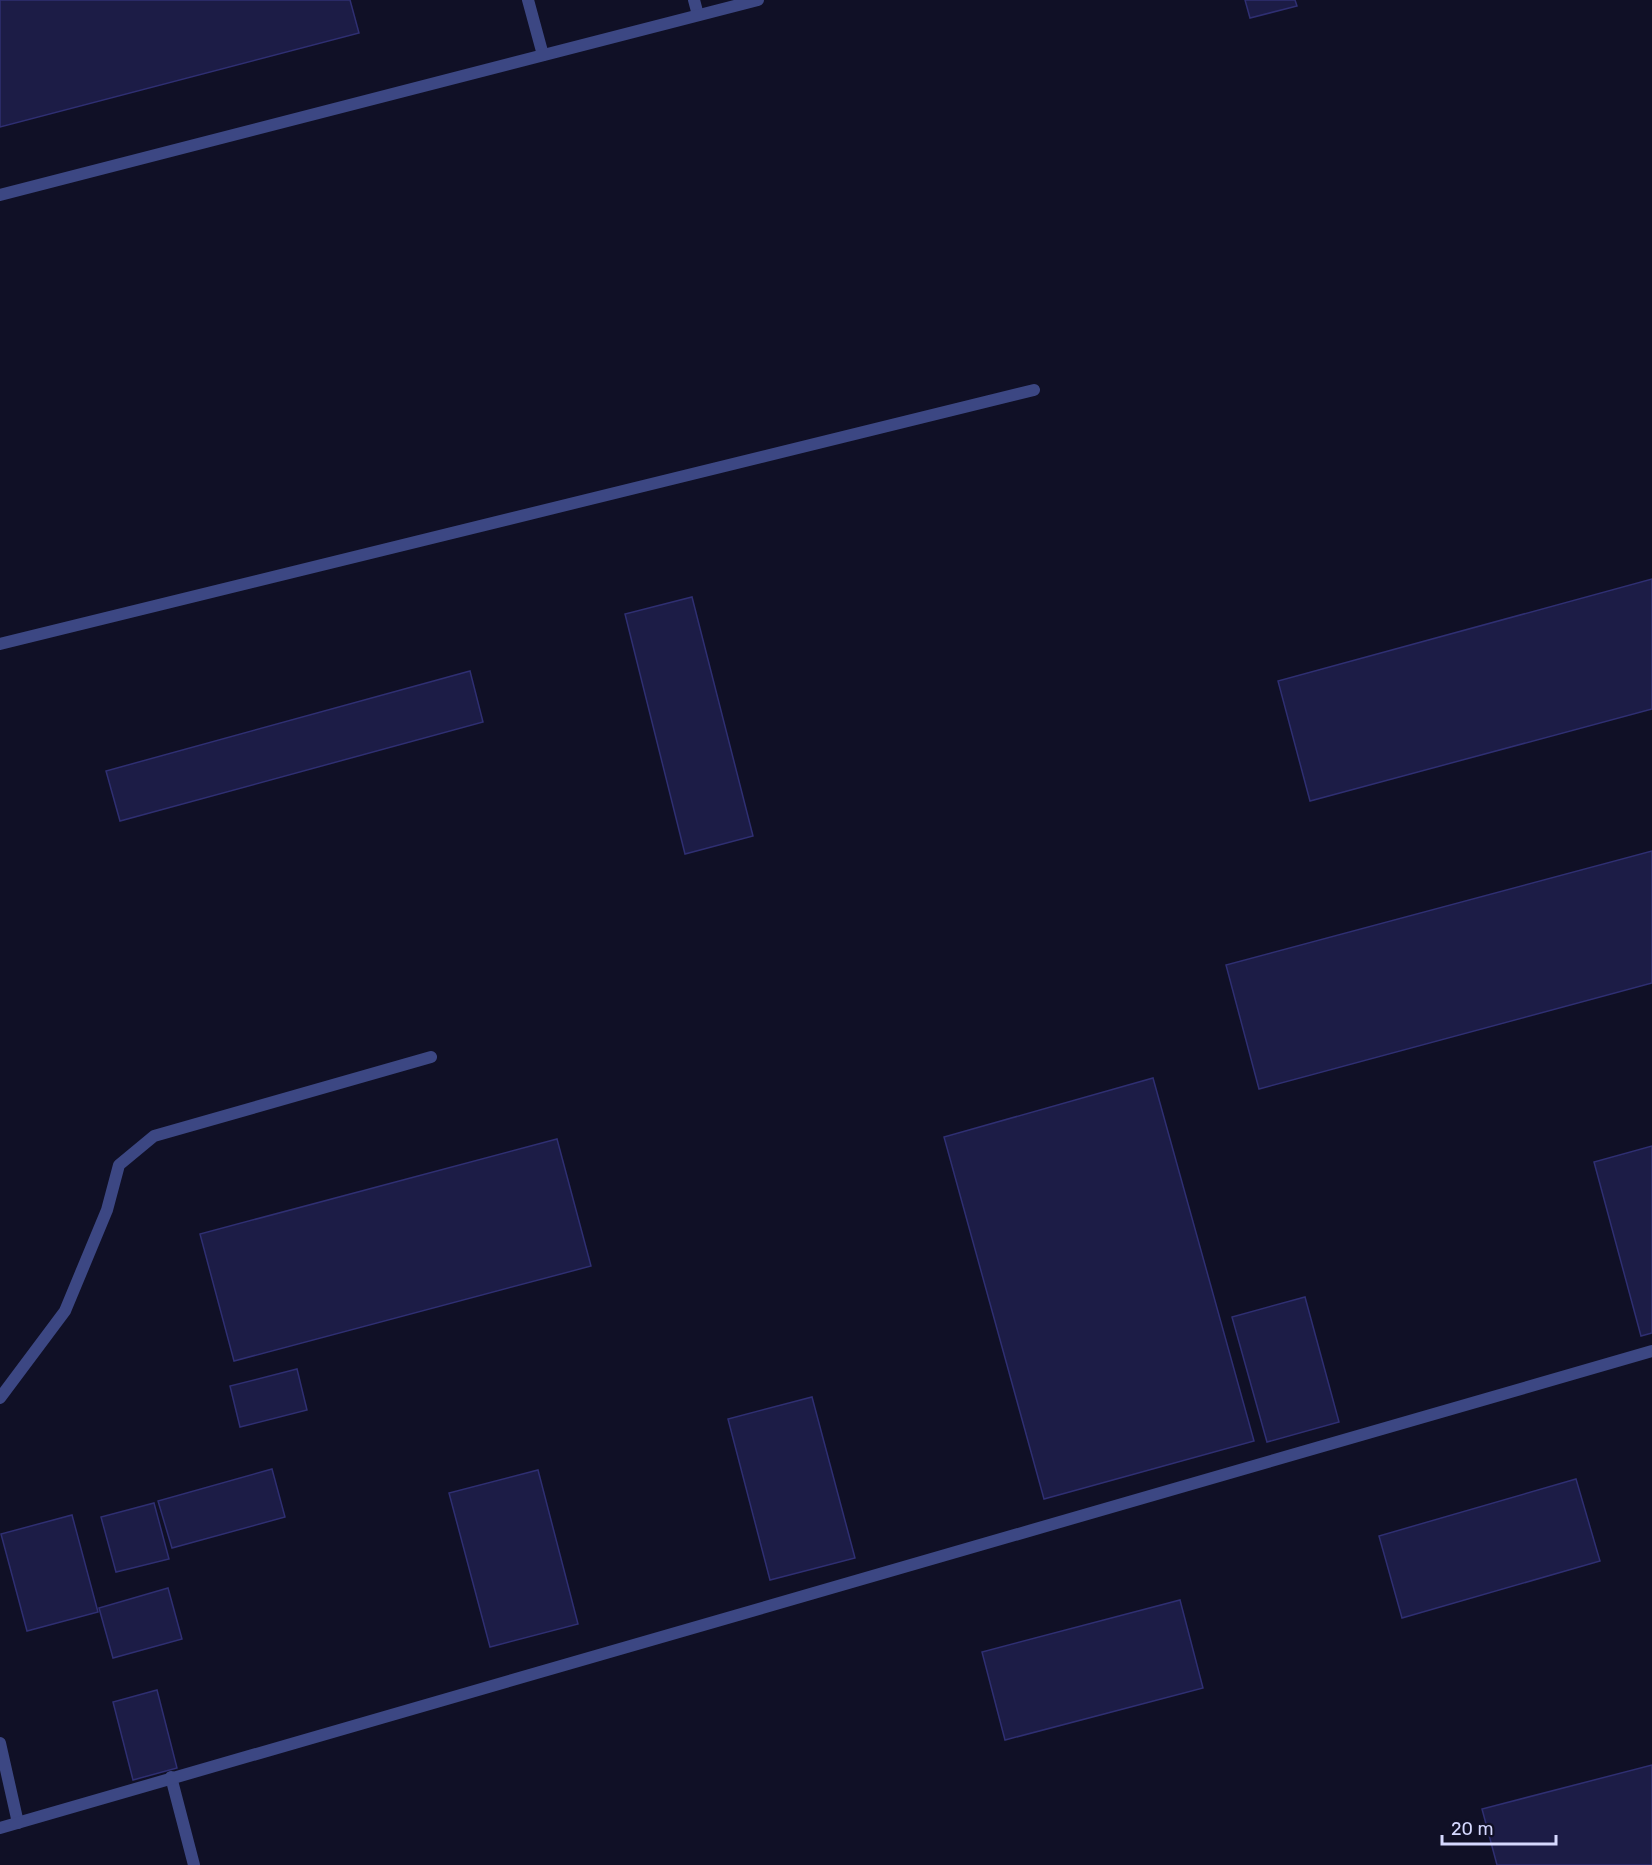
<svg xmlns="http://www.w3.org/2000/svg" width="1652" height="1865" font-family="Rubik,sans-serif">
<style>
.building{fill:#1c1c46;stroke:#2f2f72;stroke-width:1.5}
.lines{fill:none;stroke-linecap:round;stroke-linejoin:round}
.service{stroke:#3c4783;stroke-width:12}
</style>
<rect width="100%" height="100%" fill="#101026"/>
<g class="building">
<polygon points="0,0 350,0 359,33 0,127"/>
<polygon points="1245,0 1295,0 1297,6 1250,18"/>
<polygon points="1652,579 1652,709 1310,801 1278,681"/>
<polygon points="692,597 753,836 685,854 625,614"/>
<polygon points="470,671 483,722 120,821 106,771"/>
<polygon points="1652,851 1652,983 1259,1089 1226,965"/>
<polygon points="1153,1078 1254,1441 1044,1499 944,1137"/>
<polygon points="557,1139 591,1266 234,1361 200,1234"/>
<polygon points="1652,1146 1652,1333 1641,1336 1594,1162"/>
<polygon points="1305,1297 1339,1422 1267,1442 1232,1317"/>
<polygon points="297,1369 307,1410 240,1427 230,1386"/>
<polygon points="812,1397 855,1558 770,1580 728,1419"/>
<polygon points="272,1469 285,1517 172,1548 158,1501"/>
<polygon points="538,1470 578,1624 490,1647 449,1493"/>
<polygon points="1576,1479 1600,1561 1402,1618 1379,1536"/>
<polygon points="154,1503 169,1559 116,1572 101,1517"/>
<polygon points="72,1515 98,1612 27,1631 1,1534"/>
<polygon points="168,1588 182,1639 113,1658 99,1608"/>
<polygon points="1180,1600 1203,1688 1005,1740 982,1652"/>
<polygon points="157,1690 177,1768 133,1780 113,1702"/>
<polygon points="1652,1765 1652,1865 1497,1865 1482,1809"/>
</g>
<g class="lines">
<g class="service">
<polyline points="528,0 543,55"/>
<polyline points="694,0 698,15"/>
<polyline points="0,195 758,0"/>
<polyline points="0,644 1034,390"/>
<polyline points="0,1398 65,1311 107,1210 119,1165 154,1136 431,1057"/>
<polyline points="0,1743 18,1823"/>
<polyline points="171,1777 194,1865"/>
<polyline points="0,1828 1652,1351"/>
</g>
</g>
<path d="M1442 1835v9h114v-9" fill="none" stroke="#d5d8fe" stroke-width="3"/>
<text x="1451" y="1835" font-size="18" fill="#d5d8fe" stroke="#101026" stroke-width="4.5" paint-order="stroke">20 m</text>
</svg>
